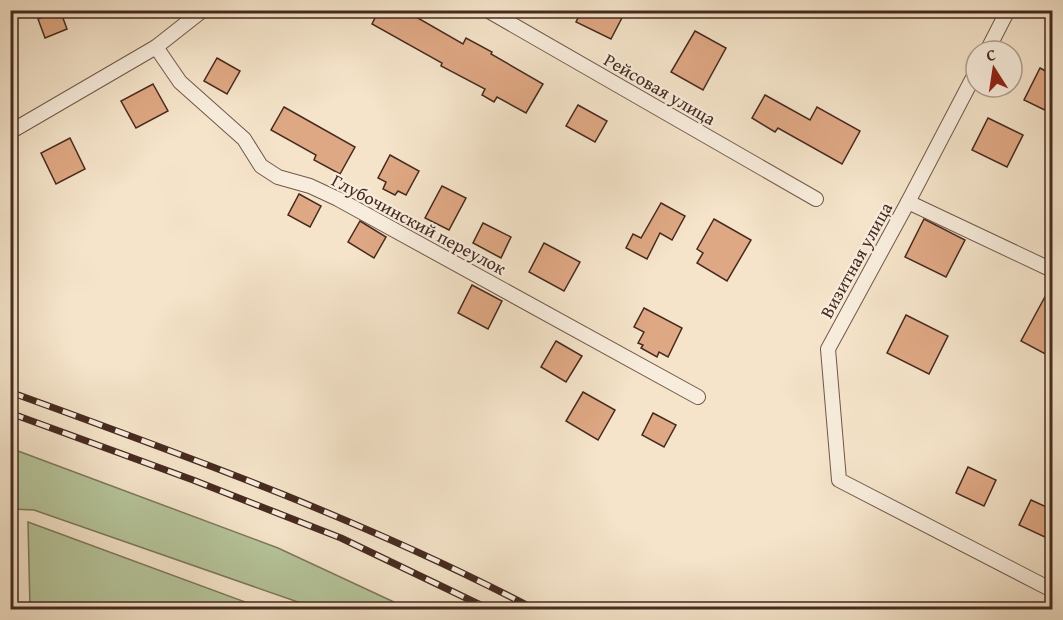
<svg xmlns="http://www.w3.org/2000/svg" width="1063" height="620" font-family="'Gentium Book Plus',serif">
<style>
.green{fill:#b6c59b;stroke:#7e785d;stroke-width:1.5}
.building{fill:#dfa884;stroke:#462a1f;stroke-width:1.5}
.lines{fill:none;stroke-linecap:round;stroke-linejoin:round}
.minor-casing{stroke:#72584a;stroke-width:16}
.minor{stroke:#f8eddd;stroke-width:14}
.rail-casing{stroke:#462a1f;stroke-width:7}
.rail{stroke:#f8eddd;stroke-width:4.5;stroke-dasharray:14;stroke-linecap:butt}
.labels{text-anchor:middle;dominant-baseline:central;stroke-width:4.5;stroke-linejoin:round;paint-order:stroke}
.street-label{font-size:18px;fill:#462a1f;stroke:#f8eddd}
</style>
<rect width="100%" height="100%" fill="#f5e4ca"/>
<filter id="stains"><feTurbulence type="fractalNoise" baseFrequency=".00333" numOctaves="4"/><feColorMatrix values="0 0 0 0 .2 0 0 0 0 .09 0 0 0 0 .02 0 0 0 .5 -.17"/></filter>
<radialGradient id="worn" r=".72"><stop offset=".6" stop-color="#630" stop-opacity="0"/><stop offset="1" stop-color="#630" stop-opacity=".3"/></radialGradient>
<g class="green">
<polygon points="10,448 278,548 409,609 318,609 34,510 11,509"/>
<polygon points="28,522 264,609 30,609"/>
</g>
<g class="building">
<polygon points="60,10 67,29 45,38 38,19"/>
<polygon points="379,10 404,10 463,44 466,38 492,52 491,54 543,84 526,113 497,97 494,102 482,95 485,89 441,66 442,63 372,24"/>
<polygon points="582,10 626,10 611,39 576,22"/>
<polygon points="695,31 726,48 703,90 671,72"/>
<polygon points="217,58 240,71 227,94 204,81"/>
<polygon points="1040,68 1053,75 1053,114 1024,100"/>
<polygon points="153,84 168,111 136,128 121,101"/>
<polygon points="765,95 810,120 817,107 860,131 842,164 778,128 775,132 752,118"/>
<polygon points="578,105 607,121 595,142 566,126"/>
<polygon points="284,107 355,147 340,174 314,160 316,155 271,130"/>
<polygon points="988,118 1023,135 1007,167 972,150"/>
<polygon points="70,138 85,169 56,184 41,153"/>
<polygon points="390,155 419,171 406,195 398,191 395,195 383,189 386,182 378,178"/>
<polygon points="442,186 466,198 449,230 425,218"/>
<polygon points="299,194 321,206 310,227 288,215"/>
<polygon points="661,203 685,216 672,240 660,233 647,259 626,248 633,234 641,238"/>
<polygon points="714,219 751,240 727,281 697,263 703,253 697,249"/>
<polygon points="924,219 965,240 946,277 905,257"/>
<polygon points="360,221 386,237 374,258 348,242"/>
<polygon points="483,223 511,237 501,258 473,243"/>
<polygon points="544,243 580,262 564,291 529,272"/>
<polygon points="1053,282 1053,358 1021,341"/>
<polygon points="472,285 502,301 488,329 458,313"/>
<polygon points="644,308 682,328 668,357 659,352 657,357 641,348 643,345 638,343 644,332 634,327"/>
<polygon points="906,315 948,336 929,374 887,353"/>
<polygon points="556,341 582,356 566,382 541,367"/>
<polygon points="583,392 615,410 598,440 566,421"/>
<polygon points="653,413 676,425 664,447 642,435"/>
<polygon points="968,467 996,480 984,506 956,493"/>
<polygon points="1031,500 1053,510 1053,526 1047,538 1019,525"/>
</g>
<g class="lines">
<g class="minor-casing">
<g id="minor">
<polyline points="487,10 816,199"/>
<polyline points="156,47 180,82 244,139 261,166 278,177 310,186 338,199 698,397"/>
<polyline points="987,51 1008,10"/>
<polyline points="976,72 908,202 828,349 839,480 1052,590"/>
<polyline points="10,132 156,47 203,10"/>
<polyline points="908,202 1052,270"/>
</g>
</g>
<use href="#minor" class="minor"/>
<g class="rail-casing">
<g id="rail">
<path d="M10,392C189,457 367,521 536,610"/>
<polyline points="10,413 193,480 341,538 491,610"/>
</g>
</g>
<use href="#rail" class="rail"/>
</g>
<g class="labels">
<g class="street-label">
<text transform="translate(660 89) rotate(30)">Рейсовая улица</text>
<text transform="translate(419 224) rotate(28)">Глубочинский переулок</text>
<text transform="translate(856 260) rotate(-61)">Визитная улица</text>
</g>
</g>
<rect width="1063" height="620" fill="none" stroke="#f5e4ca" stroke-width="36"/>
<rect x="12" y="12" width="1039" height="596" fill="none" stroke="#462a1f" stroke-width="3"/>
<rect x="18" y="18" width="1027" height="584" fill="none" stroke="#462a1f" stroke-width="1.5"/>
<g transform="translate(994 69) rotate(348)"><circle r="28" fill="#f8eddd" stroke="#b19f91" stroke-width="1.5"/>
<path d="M0-4.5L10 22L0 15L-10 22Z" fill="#8f2418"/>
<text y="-9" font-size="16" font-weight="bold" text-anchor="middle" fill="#462a1f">С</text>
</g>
<rect width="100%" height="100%" filter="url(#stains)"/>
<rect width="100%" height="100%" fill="url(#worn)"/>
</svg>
